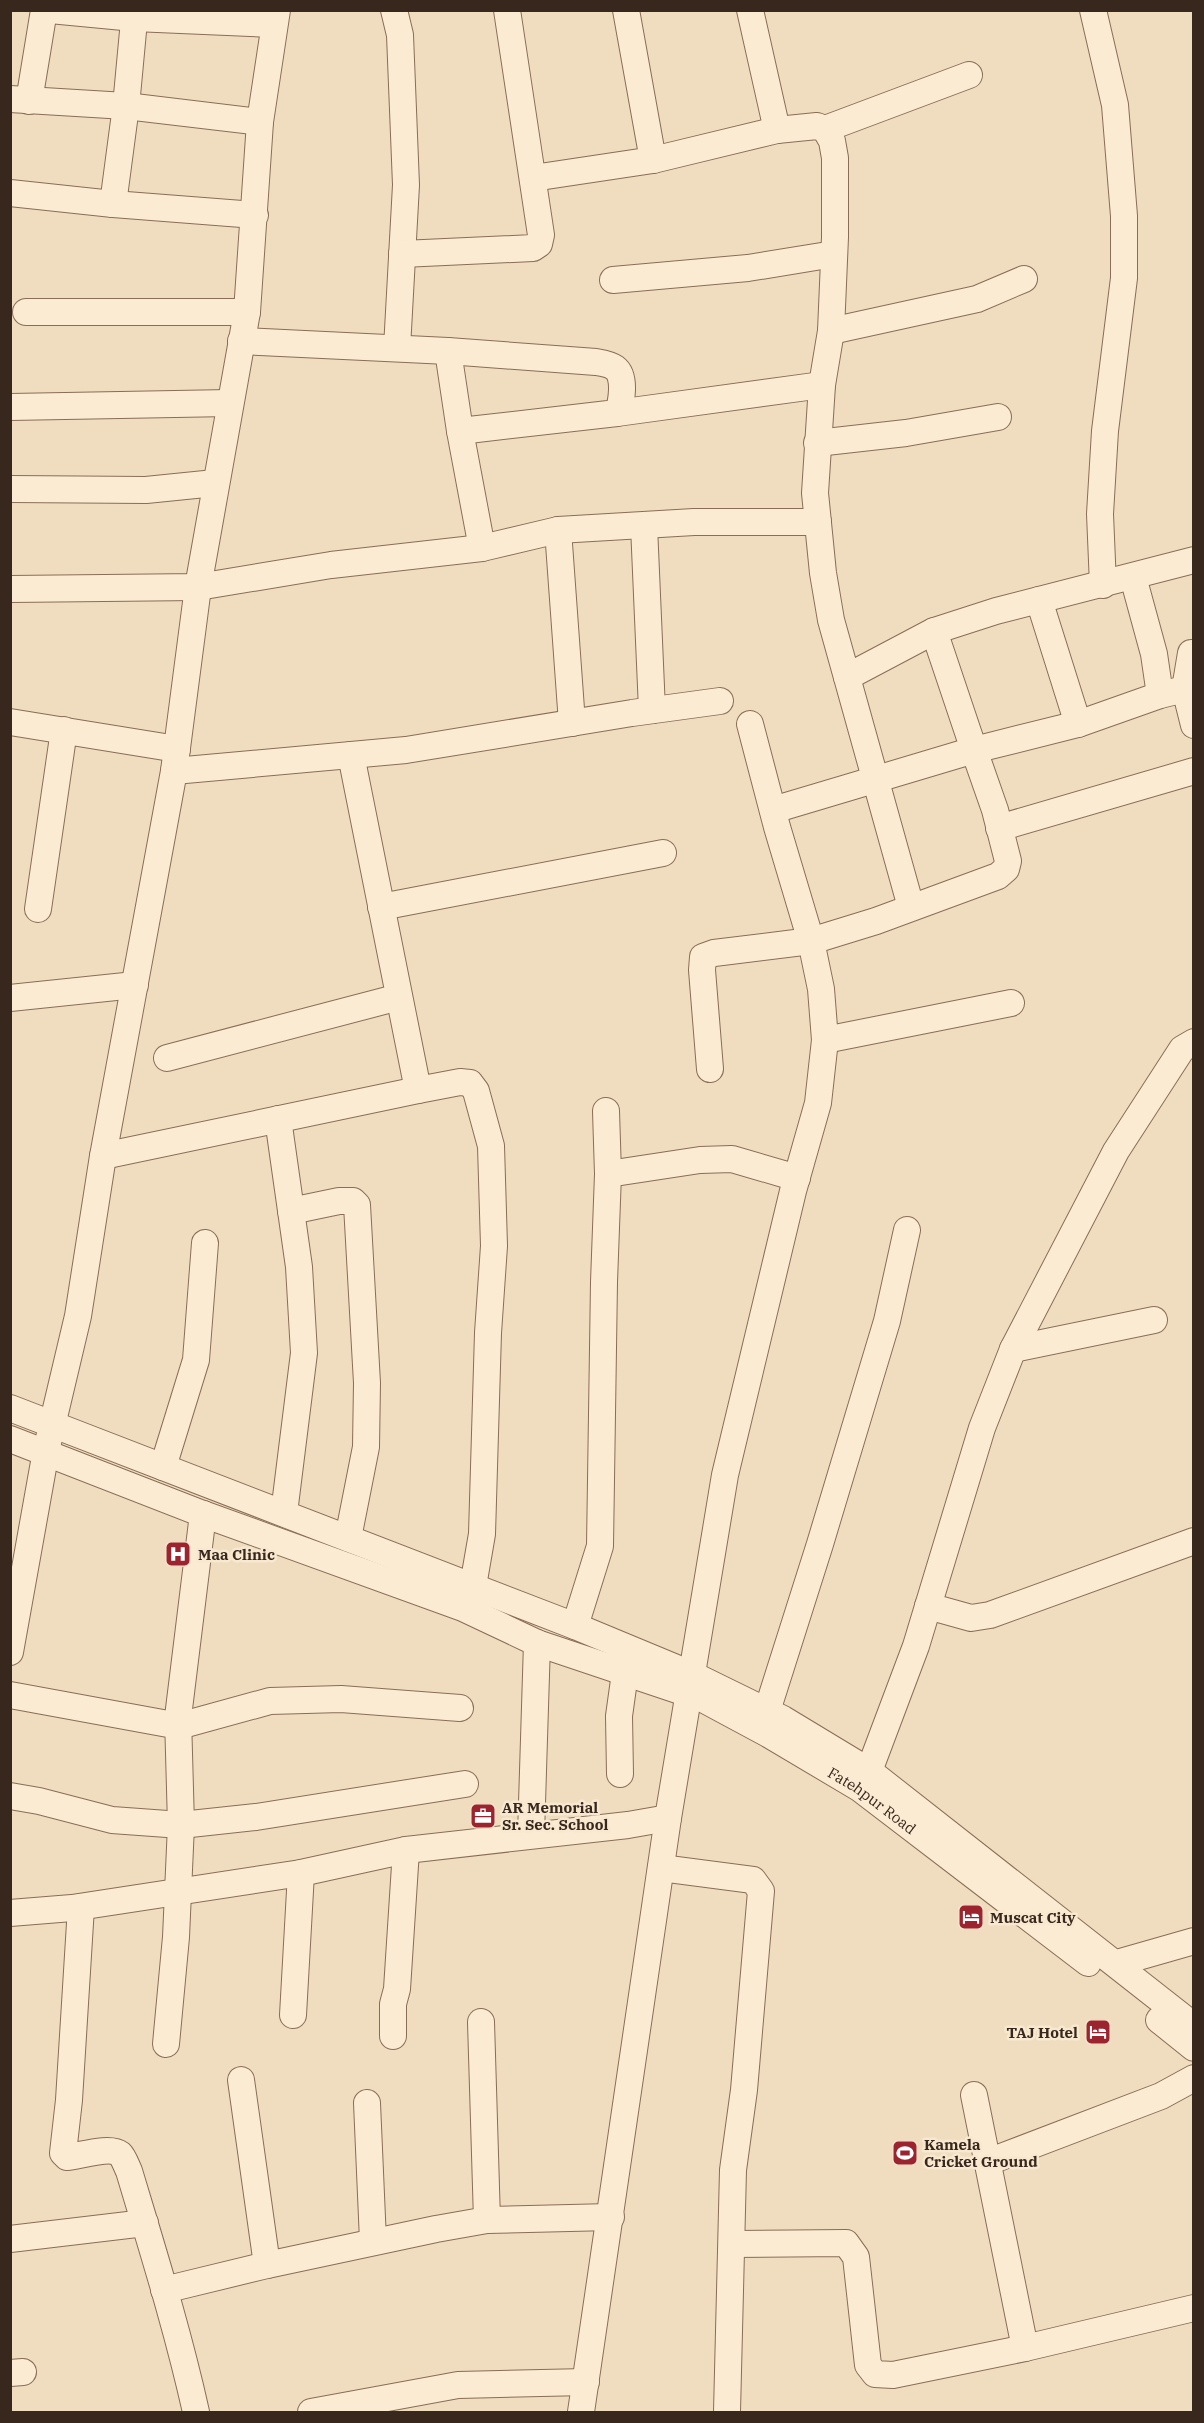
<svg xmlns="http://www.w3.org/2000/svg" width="1204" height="2423" font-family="'IBM Plex Serif',serif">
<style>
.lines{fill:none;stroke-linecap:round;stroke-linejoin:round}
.minor-casing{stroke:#896d56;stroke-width:28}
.minor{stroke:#faebd2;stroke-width:26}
.labels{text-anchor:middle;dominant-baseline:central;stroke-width:5;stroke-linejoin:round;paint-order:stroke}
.poi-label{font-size:15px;font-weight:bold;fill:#38271c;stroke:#f7e8cf;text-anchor:start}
.street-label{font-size:15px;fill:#38271c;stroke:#f7e8cf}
</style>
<rect width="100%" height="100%" fill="#f0ddbf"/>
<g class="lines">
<g class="minor-casing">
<g id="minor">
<polyline points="50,10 134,18 274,24"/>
<polyline points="394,10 400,35 406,185 397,348"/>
<polyline points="626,10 653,160"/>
<polyline points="750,10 777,130"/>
<polyline points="1093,10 1115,105 1124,216 1124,278 1105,431 1100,514 1103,585"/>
<polyline points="10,99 126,106 260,122"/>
<polyline points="29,101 44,10"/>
<polyline points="825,129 969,75"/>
<polyline points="533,178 653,160 777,130 817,126 825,129 832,141 835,158 835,237 831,331 822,385 815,493 823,573 831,620 911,907"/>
<polyline points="10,193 113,204 255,215"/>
<polyline points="113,204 126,106 135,10"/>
<polyline points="402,254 533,248 539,244 541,235 507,10"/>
<polyline points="613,280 748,268 834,254"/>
<polyline points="26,312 247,312"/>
<polyline points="831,331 977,299 1024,279"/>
<path d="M241,341L448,351L596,362C602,363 610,364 615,368C626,376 622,403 617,413L460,431"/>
<polyline points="448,351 460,431 482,548"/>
<polyline points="10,407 230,403"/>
<polyline points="617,413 822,385"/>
<polyline points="817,443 906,433 998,417"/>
<polyline points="10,489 146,490 215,483"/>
<polyline points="644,526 652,710"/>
<polyline points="558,530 572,723"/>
<polyline points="1133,577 1154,654 1160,695"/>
<polyline points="10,589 198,587 331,565 482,548 558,530 694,522 818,522"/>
<polyline points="1039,600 1078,724"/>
<polyline points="1194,653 1191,653 1185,689 1194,725"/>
<polyline points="847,677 934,631"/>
<polyline points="10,722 177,749"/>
<polyline points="351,755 418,1090"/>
<polyline points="174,771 406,750 632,713 720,701"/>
<polyline points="773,810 974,750 934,631 996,611 1194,560"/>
<polyline points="999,828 1194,771"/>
<polyline points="381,907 663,853"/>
<polyline points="38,909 64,730"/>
<polyline points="10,998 135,985"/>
<polyline points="825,1040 1011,1003"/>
<polyline points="167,1058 399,997"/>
<polyline points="710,1069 702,970 703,957 714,953 811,941 876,921 998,876 1006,869 1008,861 995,810 974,750 1078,724 1160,695 1185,689"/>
<polyline points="278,1119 299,1267 304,1353 284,1513"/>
<polyline points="103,1156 418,1090 460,1082 470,1083 476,1091 491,1146 494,1246 488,1333 482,1534 473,1586"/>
<polyline points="608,1174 700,1160 732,1159 797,1178"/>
<polyline points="291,1211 339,1201 353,1201 357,1205 367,1383 366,1447 348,1538"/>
<polyline points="1013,1349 1154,1320"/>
<polyline points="10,1408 575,1626 693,1675 783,1719 869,1771 1194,2026"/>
<path id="s1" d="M10,1439L203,1514L463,1608L537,1643L701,1698L768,1734L859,1788L1088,1963"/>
<polyline points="163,1467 196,1360 205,1243"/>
<polyline points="928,1606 971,1618 990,1615 1194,1541"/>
<polyline points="575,1626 600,1546 604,1282 608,1174 606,1111"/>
<polyline points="10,1652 46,1451 78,1316 103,1156 174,771 198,587 247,312 260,122 277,10"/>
<polyline points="10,1695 179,1726 270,1701 341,1699 460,1708"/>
<polyline points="767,1711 820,1544 887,1321 907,1230"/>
<polyline points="869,1771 916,1646 982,1428 1013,1349 1116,1151 1182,1049 1194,1042"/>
<polyline points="620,1774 619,1716 625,1673"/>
<polyline points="10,1796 39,1801 112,1820 181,1825 256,1817 465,1784"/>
<polyline points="531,1835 537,1643"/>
<polyline points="661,1868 753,1880 761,1891 744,2090 733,2170 727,2412"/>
<path d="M81,1907L69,2100L63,2153L67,2157C79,2156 110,2146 120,2154C124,2158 126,2165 129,2171C153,2251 178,2331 196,2412"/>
<polyline points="10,1913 72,1908 301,1873 406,1850 628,1825 668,1818"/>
<polyline points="1117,1963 1194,1941"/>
<polyline points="293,2015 301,1873"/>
<polyline points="1159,2020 1194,2048"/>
<polyline points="481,2022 487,2220"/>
<polyline points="393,2036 393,2004 397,1989 406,1850"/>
<polyline points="166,2044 176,1937 181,1825 178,1717 203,1514"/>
<polyline points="241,2080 267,2265"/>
<polyline points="974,2095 1025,2348"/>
<polyline points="367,2103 373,2241"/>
<polyline points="988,2162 1161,2096 1194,2078"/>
<polyline points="10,2239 145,2223"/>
<polyline points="732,2244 846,2243 856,2257 868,2365 875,2374 893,2375 1025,2348 1194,2308"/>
<polyline points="164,2290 267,2265 436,2229 487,2220 611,2217"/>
<polyline points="10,2373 23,2372"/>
<polyline points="311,2412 458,2385 586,2382"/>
<polyline points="581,2412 668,1818 725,1475 793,1191 818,1103 825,1040 821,989 811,941 777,827 750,724"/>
</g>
</g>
<use href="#minor" class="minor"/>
</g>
<defs>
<g id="hospital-square" transform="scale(1.35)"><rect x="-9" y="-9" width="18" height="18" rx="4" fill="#9b242f" stroke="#f7e8cf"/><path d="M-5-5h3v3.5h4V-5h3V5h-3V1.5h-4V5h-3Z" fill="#fff"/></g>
<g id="office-square" transform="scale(1.35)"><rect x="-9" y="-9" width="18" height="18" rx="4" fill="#9b242f" stroke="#f7e8cf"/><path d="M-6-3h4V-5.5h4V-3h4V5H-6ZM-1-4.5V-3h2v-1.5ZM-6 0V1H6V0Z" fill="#fff"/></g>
<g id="hotel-square" transform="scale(1.35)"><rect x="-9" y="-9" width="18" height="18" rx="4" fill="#9b242f" stroke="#f7e8cf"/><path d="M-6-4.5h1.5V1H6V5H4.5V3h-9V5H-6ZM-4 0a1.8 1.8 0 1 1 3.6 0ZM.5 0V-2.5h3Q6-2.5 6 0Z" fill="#fff"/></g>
<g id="stadium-square" transform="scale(1.35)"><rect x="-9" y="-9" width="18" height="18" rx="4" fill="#9b242f" stroke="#f7e8cf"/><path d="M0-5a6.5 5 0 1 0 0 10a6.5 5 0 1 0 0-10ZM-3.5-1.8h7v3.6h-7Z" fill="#fff"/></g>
</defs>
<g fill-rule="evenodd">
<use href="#hospital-square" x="178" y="1554"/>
<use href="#office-square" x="483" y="1816"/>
<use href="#hotel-square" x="971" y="1917"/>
<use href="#hotel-square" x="1098" y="2032"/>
<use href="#stadium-square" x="905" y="2153"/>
</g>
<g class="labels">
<g class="poi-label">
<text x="198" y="1554">Maa Clinic</text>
<text x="502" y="1807">AR Memorial<tspan x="502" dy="17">Sr. Sec. School</tspan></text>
<text x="990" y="1917">Muscat City</text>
<text x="1078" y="2032" text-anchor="end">TAJ Hotel</text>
<text x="924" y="2144">Kamela<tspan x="924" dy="17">Cricket Ground</tspan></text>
</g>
<g class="street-label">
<text stroke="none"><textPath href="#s1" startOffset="938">Fatehpur Road</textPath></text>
</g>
</g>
<rect width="1204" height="2423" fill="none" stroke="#38271c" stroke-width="24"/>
</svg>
